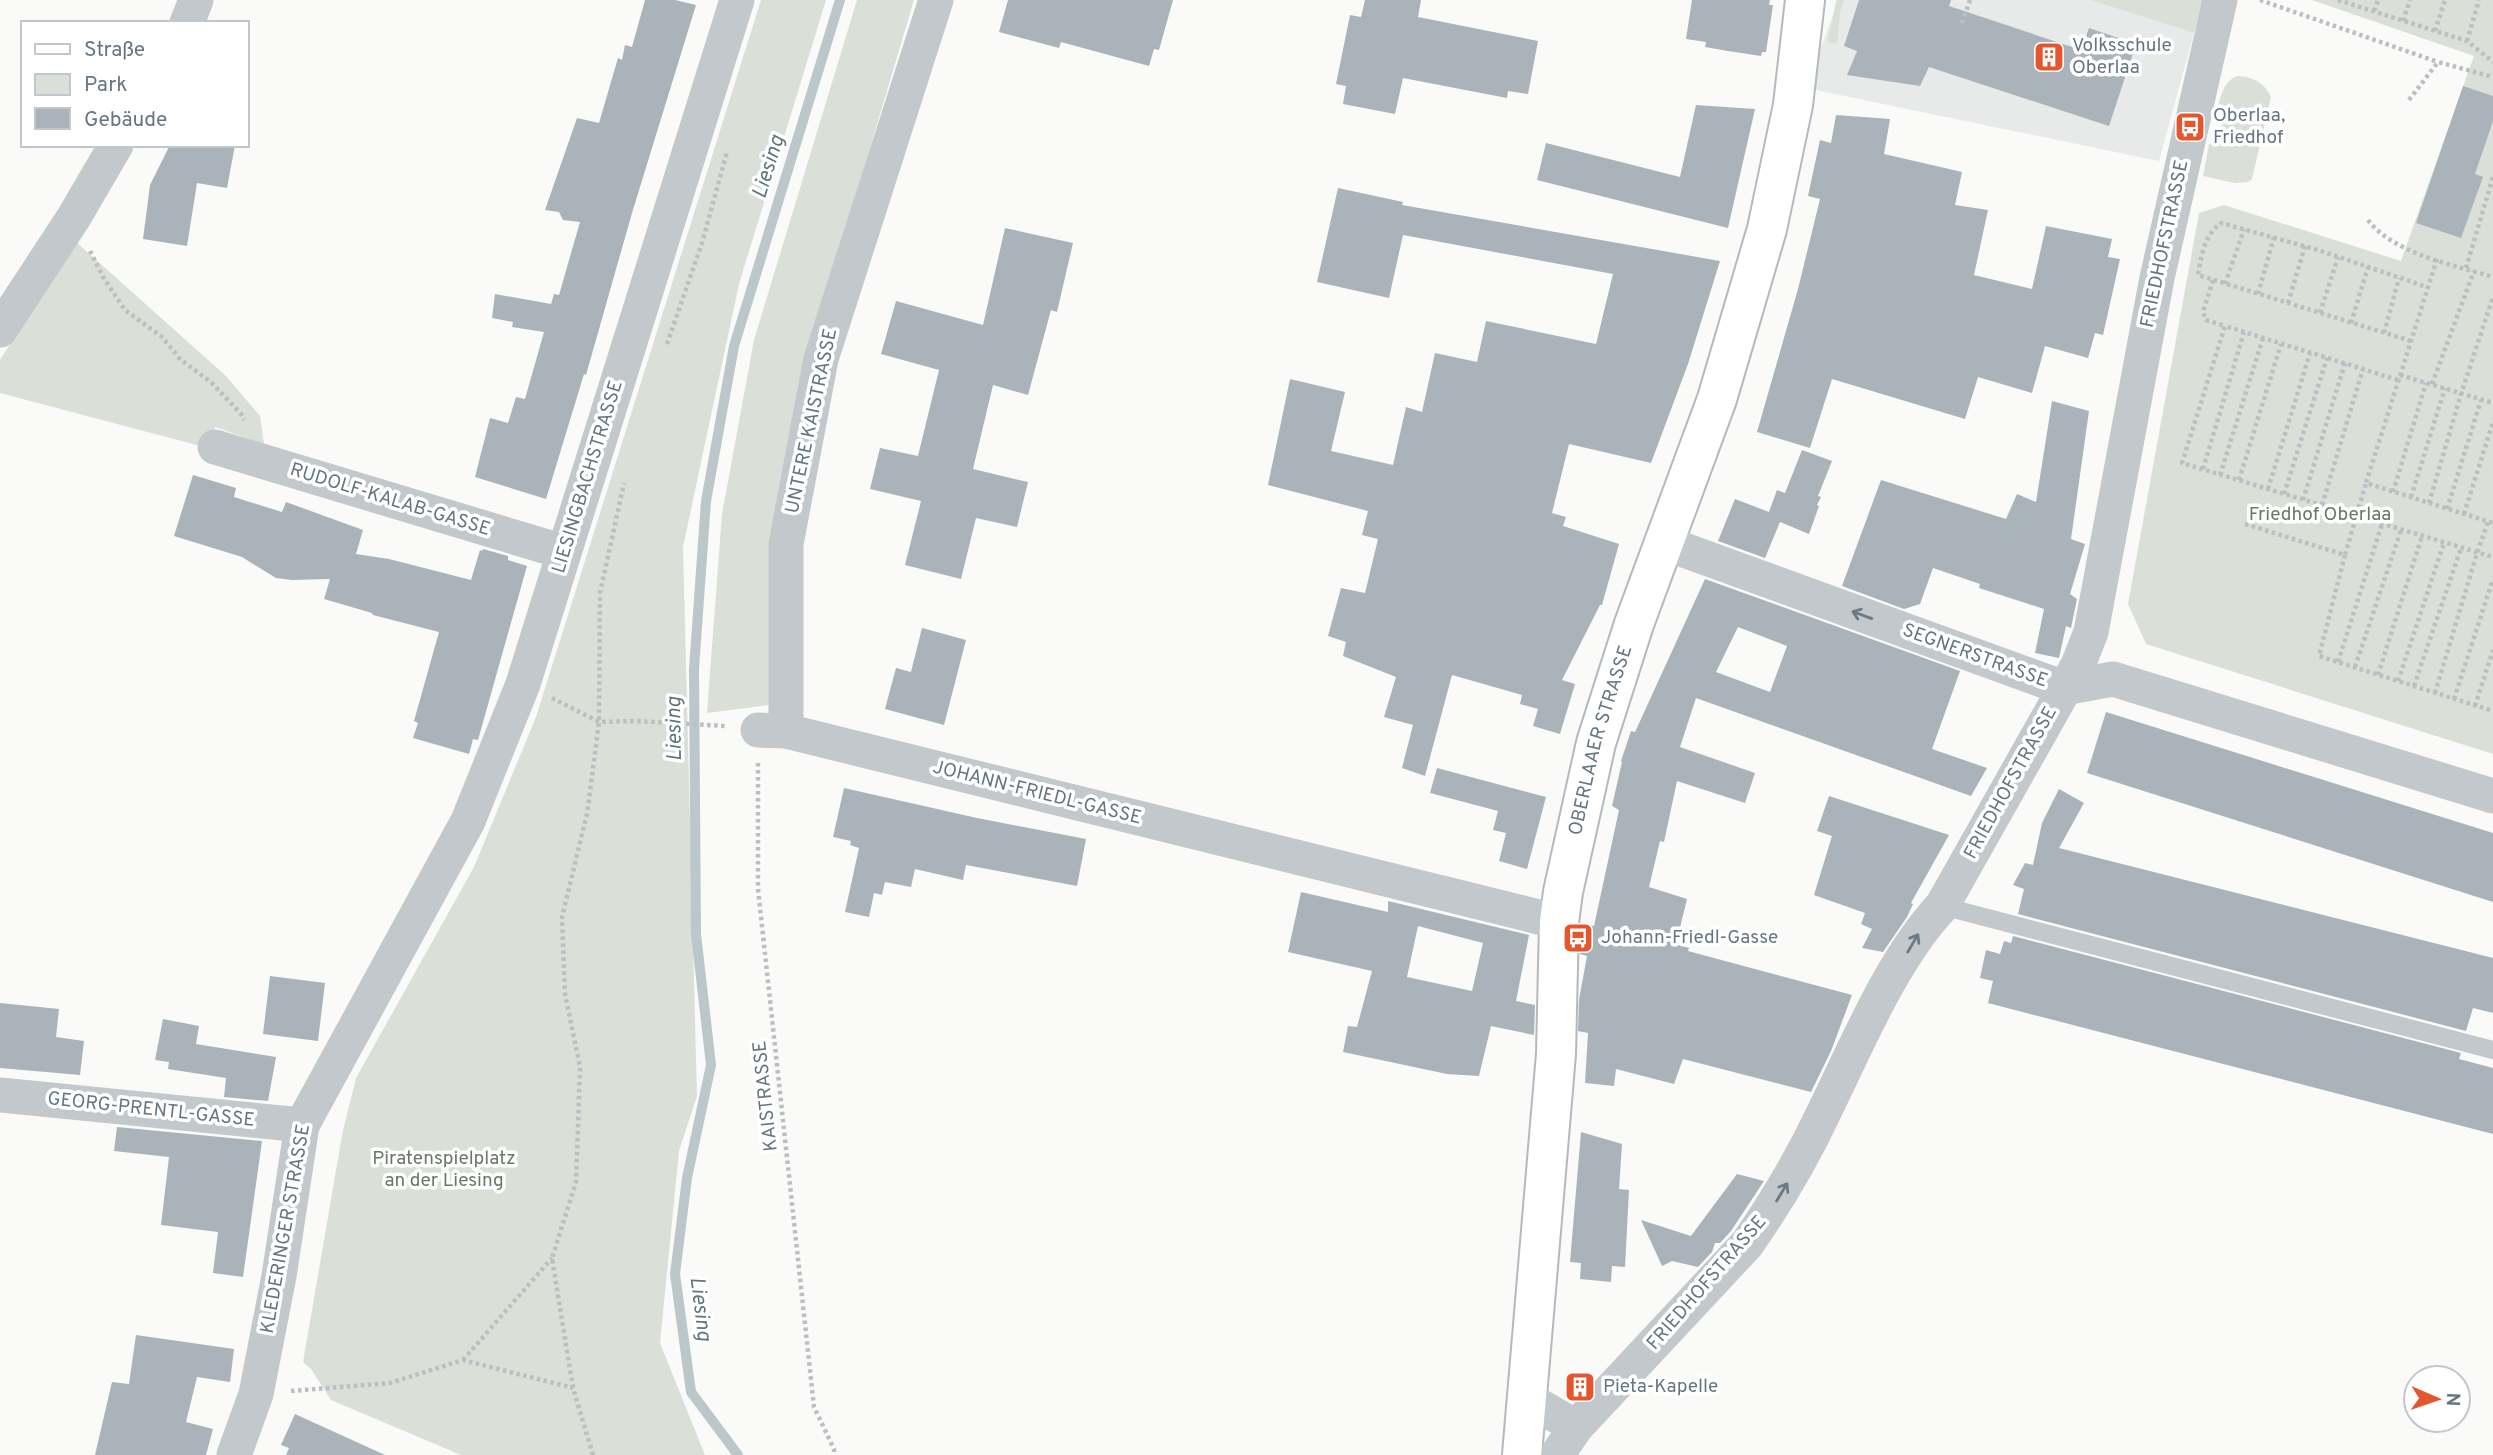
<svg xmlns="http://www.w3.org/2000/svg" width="2493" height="1455" font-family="Overpass,sans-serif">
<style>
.built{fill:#e8e9e9}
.green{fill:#dadfd7}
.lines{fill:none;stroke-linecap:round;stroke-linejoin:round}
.stream{stroke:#bbc7cb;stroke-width:10}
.building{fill:#aab3b9;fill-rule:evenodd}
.secondary-casing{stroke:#b3babf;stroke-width:42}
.path{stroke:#bbbfc2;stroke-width:4.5;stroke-dasharray:3.5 3.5;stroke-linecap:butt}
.lane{stroke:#c3c8cc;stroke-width:18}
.street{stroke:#c3c8cc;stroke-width:35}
.secondary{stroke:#fff;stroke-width:38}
.oneway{stroke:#6a7a87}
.labels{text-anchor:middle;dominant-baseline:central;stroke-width:7;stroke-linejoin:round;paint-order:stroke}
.poi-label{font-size:19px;fill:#657683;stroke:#fff;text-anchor:start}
.street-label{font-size:19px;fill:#657683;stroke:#fff}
.park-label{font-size:19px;fill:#687a64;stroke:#fff}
.water-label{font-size:21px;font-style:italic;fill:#60757c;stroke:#fff}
</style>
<rect width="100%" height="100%" fill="#fafaf8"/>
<polygon class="built" points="1836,0 2090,0 2194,33 2159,161 1806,88 1833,15"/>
<g class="green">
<polygon points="761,0 826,0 739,284 683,547 697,1096 679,1151 660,1343 705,1455 461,1455 331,1400 311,1369 303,1362 343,1130 356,1078 474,867 536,717"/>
<polygon points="857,0 914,0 804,370 769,705 707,713 722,514 754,340"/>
<polygon points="1837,0 1844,0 1840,13 1837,43 1827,42"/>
<polygon points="2090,0 2203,0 2194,33"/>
<polygon points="2312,0 2493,0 2493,754 2146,644 2128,604 2199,213 2224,205 2401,261 2474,56"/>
<path d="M2237,76C2253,77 2264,82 2271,97L2252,179L2248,182L2235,183L2203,176L2209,144L2217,145L2224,117L2216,114C2220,100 2222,82 2237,76Z"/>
<polygon points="75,241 226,376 260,416 264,444 215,427 208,448 0,393 0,360"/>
</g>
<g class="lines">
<polyline class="stream" points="738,1455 691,1392 675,1274 687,1178 711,1065 696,934 694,669 706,501 734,346 840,0"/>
</g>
<g class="building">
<polygon points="645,0 675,0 696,5 632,213 586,375 584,374 546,499 475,477 490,418 508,423 516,397 525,399 544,332 512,327 513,322 492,318 495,294 551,304 554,294 559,295 580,222 563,220 559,212 545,210 577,118 599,123 618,58 622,60 625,45 632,47"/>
<polygon points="1008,0 1173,0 1159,50 1154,49 1149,66 1061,42 1059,48 999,32"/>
<polygon points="1365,0 1421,0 1418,17 1538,41 1528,94 1508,91 1507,98 1403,78 1395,114 1343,104 1346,86 1336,84 1350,15 1361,17"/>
<polygon points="1692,0 1770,0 1769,5 1773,5 1766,52 1762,52 1761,56 1728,51 1705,47 1706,42 1686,39"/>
<polygon points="1859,0 1951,0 1949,6 2081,50 2089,28 2136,44 2109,126 1929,67 1920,86 1847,75 1857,51 1844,46"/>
<polygon points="2463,86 2493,96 2493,121 2475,174 2483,177 2461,238 2416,223"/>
<polygon points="1696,105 1755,109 1728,228 1537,180 1546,143 1680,177"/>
<polygon points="1836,115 1890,119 1884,154 1962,172 1955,205 1988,210 1974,275 2032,289 2046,226 2112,239 2108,257 2120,259 2103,335 2095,333 2088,358 2045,346 2032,393 1978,377 1965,419 1832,379 1810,448 1757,432 1798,289 1820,199 1808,196 1820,140 1831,143"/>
<polygon points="170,145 235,145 227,188 197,183 187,246 143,239 150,185"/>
<polygon points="1338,188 1403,202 1402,205 1720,261 1688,364 1651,463 1569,444 1552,513 1566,517 1563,526 1619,544 1602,605 1600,605 1562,680 1575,684 1560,734 1533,726 1538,709 1520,704 1522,695 1452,675 1425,776 1402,768 1413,725 1384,717 1396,677 1343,656 1346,642 1328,636 1341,588 1365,593 1378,539 1362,535 1368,511 1268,485 1290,379 1345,392 1331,451 1393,465 1406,407 1422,412 1435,353 1477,362 1486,321 1596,344 1613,274 1403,235 1389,298 1317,282"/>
<polygon points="1005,228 1073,243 1057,312 1051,310 1028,395 993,385 973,469 1028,482 1017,527 976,518 961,579 905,565 921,501 870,489 880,448 918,456 939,370 881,354 896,301 983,325"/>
<polygon points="2052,401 2089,411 2071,539 2085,544 2070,594 2077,599 2071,628 2066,626 2059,658 2035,653 2044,609 1979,588 1980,584 1933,568 1920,604 1904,609 1842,586 1881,480 2006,519 2017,494 2036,502"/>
<polygon points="1802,450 1832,461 1818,496 1821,497 1817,505 1819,506 1809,534 1780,522 1765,558 1718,541 1735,499 1769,512 1777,490 1785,493"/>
<polygon points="193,475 236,488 234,497 282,512 286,502 363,530 356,554 389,559 471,580 480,550 482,551 483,549 508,556 508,560 527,566 478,740 473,739 469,754 413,738 418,723 414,721 439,632 373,615 372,613 324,599 330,579 292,580 276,578 242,557 174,536"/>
<path d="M1705,579L1960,671L1932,749L1987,768L1971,796L1696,698L1680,747L1755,773L1745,803L1677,781L1664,842L1660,841L1649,887L1687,899L1676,944L1689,948L1688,951L1852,995L1831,1051L1811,1092L1683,1059L1674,1084L1616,1069L1614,1086L1585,1083L1588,1033L1578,1031L1579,1000L1587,956L1580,954V947L1586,924L1594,926L1619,810L1612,806L1622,762L1621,761L1631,731L1635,732ZM1738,627L1787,646L1770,692L1716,672Z"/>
<polygon points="922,628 966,640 944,725 885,709 896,668 911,672"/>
<polygon points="2106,712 2493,833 2493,902 2087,773"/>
<polygon points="1437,768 1546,797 1527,869 1499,861 1506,833 1493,830 1498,811 1430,793"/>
<polygon points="844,788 977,818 1086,839 1077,886 966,865 963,880 915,869 911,887 885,882 882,895 874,893 869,917 845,912 859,848 850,845 851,841 833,837"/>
<polygon points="2059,789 2084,803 2059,848 2493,958 2493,1013 2473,1008 2466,1031 2018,914 2024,889 2013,885 2025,863 2033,865 2042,823"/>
<polygon points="1829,796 1949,835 1911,903 1913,904 1907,917 1883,952 1862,948 1872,929 1861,924 1865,913 1814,895 1832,836 1817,831"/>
<path d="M1301,892L1388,912V901L1529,935L1516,1001L1535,1005L1534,1035L1491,1026L1479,1076L1447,1074L1343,1052L1348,1026L1357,1027L1372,971L1288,952ZM1418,926L1483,943L1472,991L1407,977Z"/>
<polygon points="2013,936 2461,1053 2459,1059 2493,1068 2493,1134 1988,1003 1993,981 1980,978 1986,950 2000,954 2004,941 2011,943"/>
<polygon points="270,976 325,983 318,1041 263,1034"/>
<polygon points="0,1003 59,1009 56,1037 84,1041 80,1075 0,1068"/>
<polygon points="163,1019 199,1026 196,1044 276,1057 268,1101 224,1097 226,1078 168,1069 169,1062 155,1060"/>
<polygon points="117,1127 262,1141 243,1277 213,1273 218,1232 161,1225 169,1157 114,1151"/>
<polygon points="1581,1132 1622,1144 1619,1189 1629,1190 1625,1267 1612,1266 1611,1282 1580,1279 1581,1263 1570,1262"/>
<polygon points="1737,1174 1764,1181 1731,1231 1720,1243 1715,1243 1712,1252 1698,1267 1672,1261 1662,1266 1641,1220 1691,1236"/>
<polygon points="136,1335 234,1349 230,1382 197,1377 186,1422 213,1429 206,1455 95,1455 112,1382 129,1384"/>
<polygon points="295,1414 385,1455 286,1455 289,1448 281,1445"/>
</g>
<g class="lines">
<g class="secondary-casing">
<g id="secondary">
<path id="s1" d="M1522,1455L1556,1054L1559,922L1563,892L1596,743L1634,624L1717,399L1767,229L1793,105L1805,0"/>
</g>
</g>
<g class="path">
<polyline points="2260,0 2438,62"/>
<polyline points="2338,0 2467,41 2493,62"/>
<polyline points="2374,11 2378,0"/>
<polyline points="2403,21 2410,0"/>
<polyline points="1962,23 1970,0"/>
<polyline points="2435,31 2445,0"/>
<polyline points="2467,41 2479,0"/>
<polyline points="2409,100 2438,62 2493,77"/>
<path d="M2368,220C2394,254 2454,265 2493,277"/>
<polyline points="90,251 103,277 125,310 162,337 181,360 211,382 241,414 244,420"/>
<polyline points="2437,259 2366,483 2493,523"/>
<polyline points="2466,268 2493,177"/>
<polyline points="2213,280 2203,312 2206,320 2225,326"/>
<polyline points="2225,284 2244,229"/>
<polyline points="2258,294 2274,237"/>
<polyline points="2288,303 2305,246"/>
<polyline points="2320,313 2338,257"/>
<polyline points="2351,323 2368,267"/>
<polyline points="2384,333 2399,278"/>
<path d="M2411,341L2198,275C2201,256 2205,234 2221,223L2318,250L2427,287"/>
<polyline points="667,344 702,243 727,152"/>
<polyline points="2400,375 2493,403"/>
<polyline points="2398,380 2225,326 2182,463 2493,557"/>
<polyline points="2432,384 2474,271"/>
<polyline points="2203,469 2244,332"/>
<polyline points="2220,475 2263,338"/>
<polyline points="2239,480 2281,344"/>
<polyline points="2268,489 2310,353"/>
<polyline points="2393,492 2426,383"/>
<polyline points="2284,494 2327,358"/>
<polyline points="2411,497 2445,388"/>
<polyline points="2303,500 2345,363"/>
<polyline points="2429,503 2461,394 2493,297"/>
<polyline points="2322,505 2363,369"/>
<polyline points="2447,509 2481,400"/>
<polyline points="2464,514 2493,422"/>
<polyline points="2245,524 2345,555 2366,483"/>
<polyline points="2345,555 2319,656 2493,711"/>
<polyline points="2338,662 2382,524"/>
<polyline points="2355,667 2401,530"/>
<polyline points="2378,675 2422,536"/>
<polyline points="2398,681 2444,543"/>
<polyline points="2414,686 2461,548"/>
<polyline points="2435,693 2477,553 2488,522"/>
<polyline points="552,698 599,722 636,721 726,726"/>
<polyline points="2454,699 2493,579"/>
<polyline points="2475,706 2493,650"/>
<polyline points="758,763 758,889 814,1407 834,1449 834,1455"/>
<polyline points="463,1360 552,1258"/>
<polyline points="291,1391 390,1383 463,1360 573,1388"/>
<polyline points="593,1455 573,1388 552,1258 576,1182 580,1067 565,994 562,917 587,814 599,722 600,593 624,483"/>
</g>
<polyline class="lane" points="1942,906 2493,1050"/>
<g class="street">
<polyline points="187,23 196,0"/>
<polyline points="0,330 74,217 116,145"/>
<polyline points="215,447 564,552"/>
<polyline points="1662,542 2064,688 2113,679 2493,796"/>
<polyline points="758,730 786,731 1559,922"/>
<polyline points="786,731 786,544 821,359 936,0"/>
<polyline points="0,1095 302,1125"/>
<polyline points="1528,1399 1576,1427"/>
<polyline points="234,1455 256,1394 279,1276 302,1125 468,821 523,684 737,0"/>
<path d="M1557,1455L1576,1427L1747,1244C1777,1201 1803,1157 1825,1110C1858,1043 1891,961 1942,906L2078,665L2091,632L2157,278L2220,0"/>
</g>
<use href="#secondary" class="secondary"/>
</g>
<defs><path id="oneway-shaft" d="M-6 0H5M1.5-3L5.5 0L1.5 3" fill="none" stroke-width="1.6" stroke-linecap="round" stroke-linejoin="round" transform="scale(1.75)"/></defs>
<g class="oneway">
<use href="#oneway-shaft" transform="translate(1862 615) rotate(-160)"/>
<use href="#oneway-shaft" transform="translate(1913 943) rotate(-60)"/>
<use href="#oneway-shaft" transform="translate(1782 1192) rotate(-59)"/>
</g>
<defs>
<g id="building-square" transform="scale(1.575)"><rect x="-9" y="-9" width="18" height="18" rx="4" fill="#e4572e" stroke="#fff"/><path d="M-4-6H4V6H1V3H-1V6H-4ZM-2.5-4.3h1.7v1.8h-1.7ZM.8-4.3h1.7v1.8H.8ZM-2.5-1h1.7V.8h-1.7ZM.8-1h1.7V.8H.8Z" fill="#fff"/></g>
<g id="bus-square" transform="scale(1.575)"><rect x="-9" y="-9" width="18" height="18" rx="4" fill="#e4572e" stroke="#fff"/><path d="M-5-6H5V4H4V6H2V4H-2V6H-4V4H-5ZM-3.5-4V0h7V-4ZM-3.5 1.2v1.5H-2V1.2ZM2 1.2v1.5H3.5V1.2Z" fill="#fff"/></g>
</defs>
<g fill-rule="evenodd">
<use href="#building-square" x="2049" y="57"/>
<use href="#bus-square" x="2190" y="127"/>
<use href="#bus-square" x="1578" y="938"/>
<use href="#building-square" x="1580" y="1387"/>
</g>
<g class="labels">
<g class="poi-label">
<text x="2072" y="46">Volksschule<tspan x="2072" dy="22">Oberlaa</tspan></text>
<text x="2213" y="116">Oberlaa,<tspan x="2213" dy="22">Friedhof</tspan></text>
<text x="1601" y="938">Johann-Friedl-Gasse</text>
<text x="1603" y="1387">Pieta-Kapelle</text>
</g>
<g class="street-label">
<text transform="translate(2165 244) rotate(-78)">FRIEDHOFSTRASSE</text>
<text transform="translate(812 421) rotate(-78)">UNTERE KAISTRASSE</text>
<text transform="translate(588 477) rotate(-73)">LIESINGBACHSTRASSE</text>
<text transform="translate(390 500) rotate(17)">RUDOLF-KALAB-GASSE</text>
<text transform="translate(1975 656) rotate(20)">SEGNERSTRASSE</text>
<text stroke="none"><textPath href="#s1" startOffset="721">OBERLAAER STRASSE</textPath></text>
<text transform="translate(2011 783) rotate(-61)">FRIEDHOFSTRASSE</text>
<text transform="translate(1037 793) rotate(14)">JOHANN-FRIEDL-GASSE</text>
<text transform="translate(766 1096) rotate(-96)">KAISTRASSE</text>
<text transform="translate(151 1110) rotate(6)">GEORG-PRENTL-GASSE</text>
<text transform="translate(286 1229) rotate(-80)">KLEDERINGER STRASSE</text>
<text transform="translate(1707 1283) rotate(-49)">FRIEDHOFSTRASSE</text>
</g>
<g class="park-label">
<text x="2320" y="515">Friedhof Oberlaa</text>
<text x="444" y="1159">Piratenspielplatz<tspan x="444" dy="22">an der Liesing</tspan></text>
</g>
<g class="water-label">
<text transform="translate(769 167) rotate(-73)">Liesing</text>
<text transform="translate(675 729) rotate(-91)">Liesing</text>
<text transform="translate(700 1309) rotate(83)">Liesing</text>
</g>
</g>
<rect x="21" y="21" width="228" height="126" fill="#ffffff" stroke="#c1c8cd" stroke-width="2"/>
<rect x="35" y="44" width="35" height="10" fill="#ffffff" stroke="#c1c8cd" stroke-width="2"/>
<text x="84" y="56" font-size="21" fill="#657683">Straße</text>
<rect x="35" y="74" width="35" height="21" fill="#dadfd7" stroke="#c1c8cd" stroke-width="2"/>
<text x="84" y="91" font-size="21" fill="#657683">Park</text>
<rect x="35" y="108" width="35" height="21" fill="#aab3b9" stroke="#c1c8cd" stroke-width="2"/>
<text x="84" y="126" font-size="21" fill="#657683">Gebäude</text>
<g transform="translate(2437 1399) rotate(92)"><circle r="33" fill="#ffffff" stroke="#c1c8cd" stroke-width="2"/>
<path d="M0-5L12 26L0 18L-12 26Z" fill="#e4572e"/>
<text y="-10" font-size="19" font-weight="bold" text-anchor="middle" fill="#657683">N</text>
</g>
</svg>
